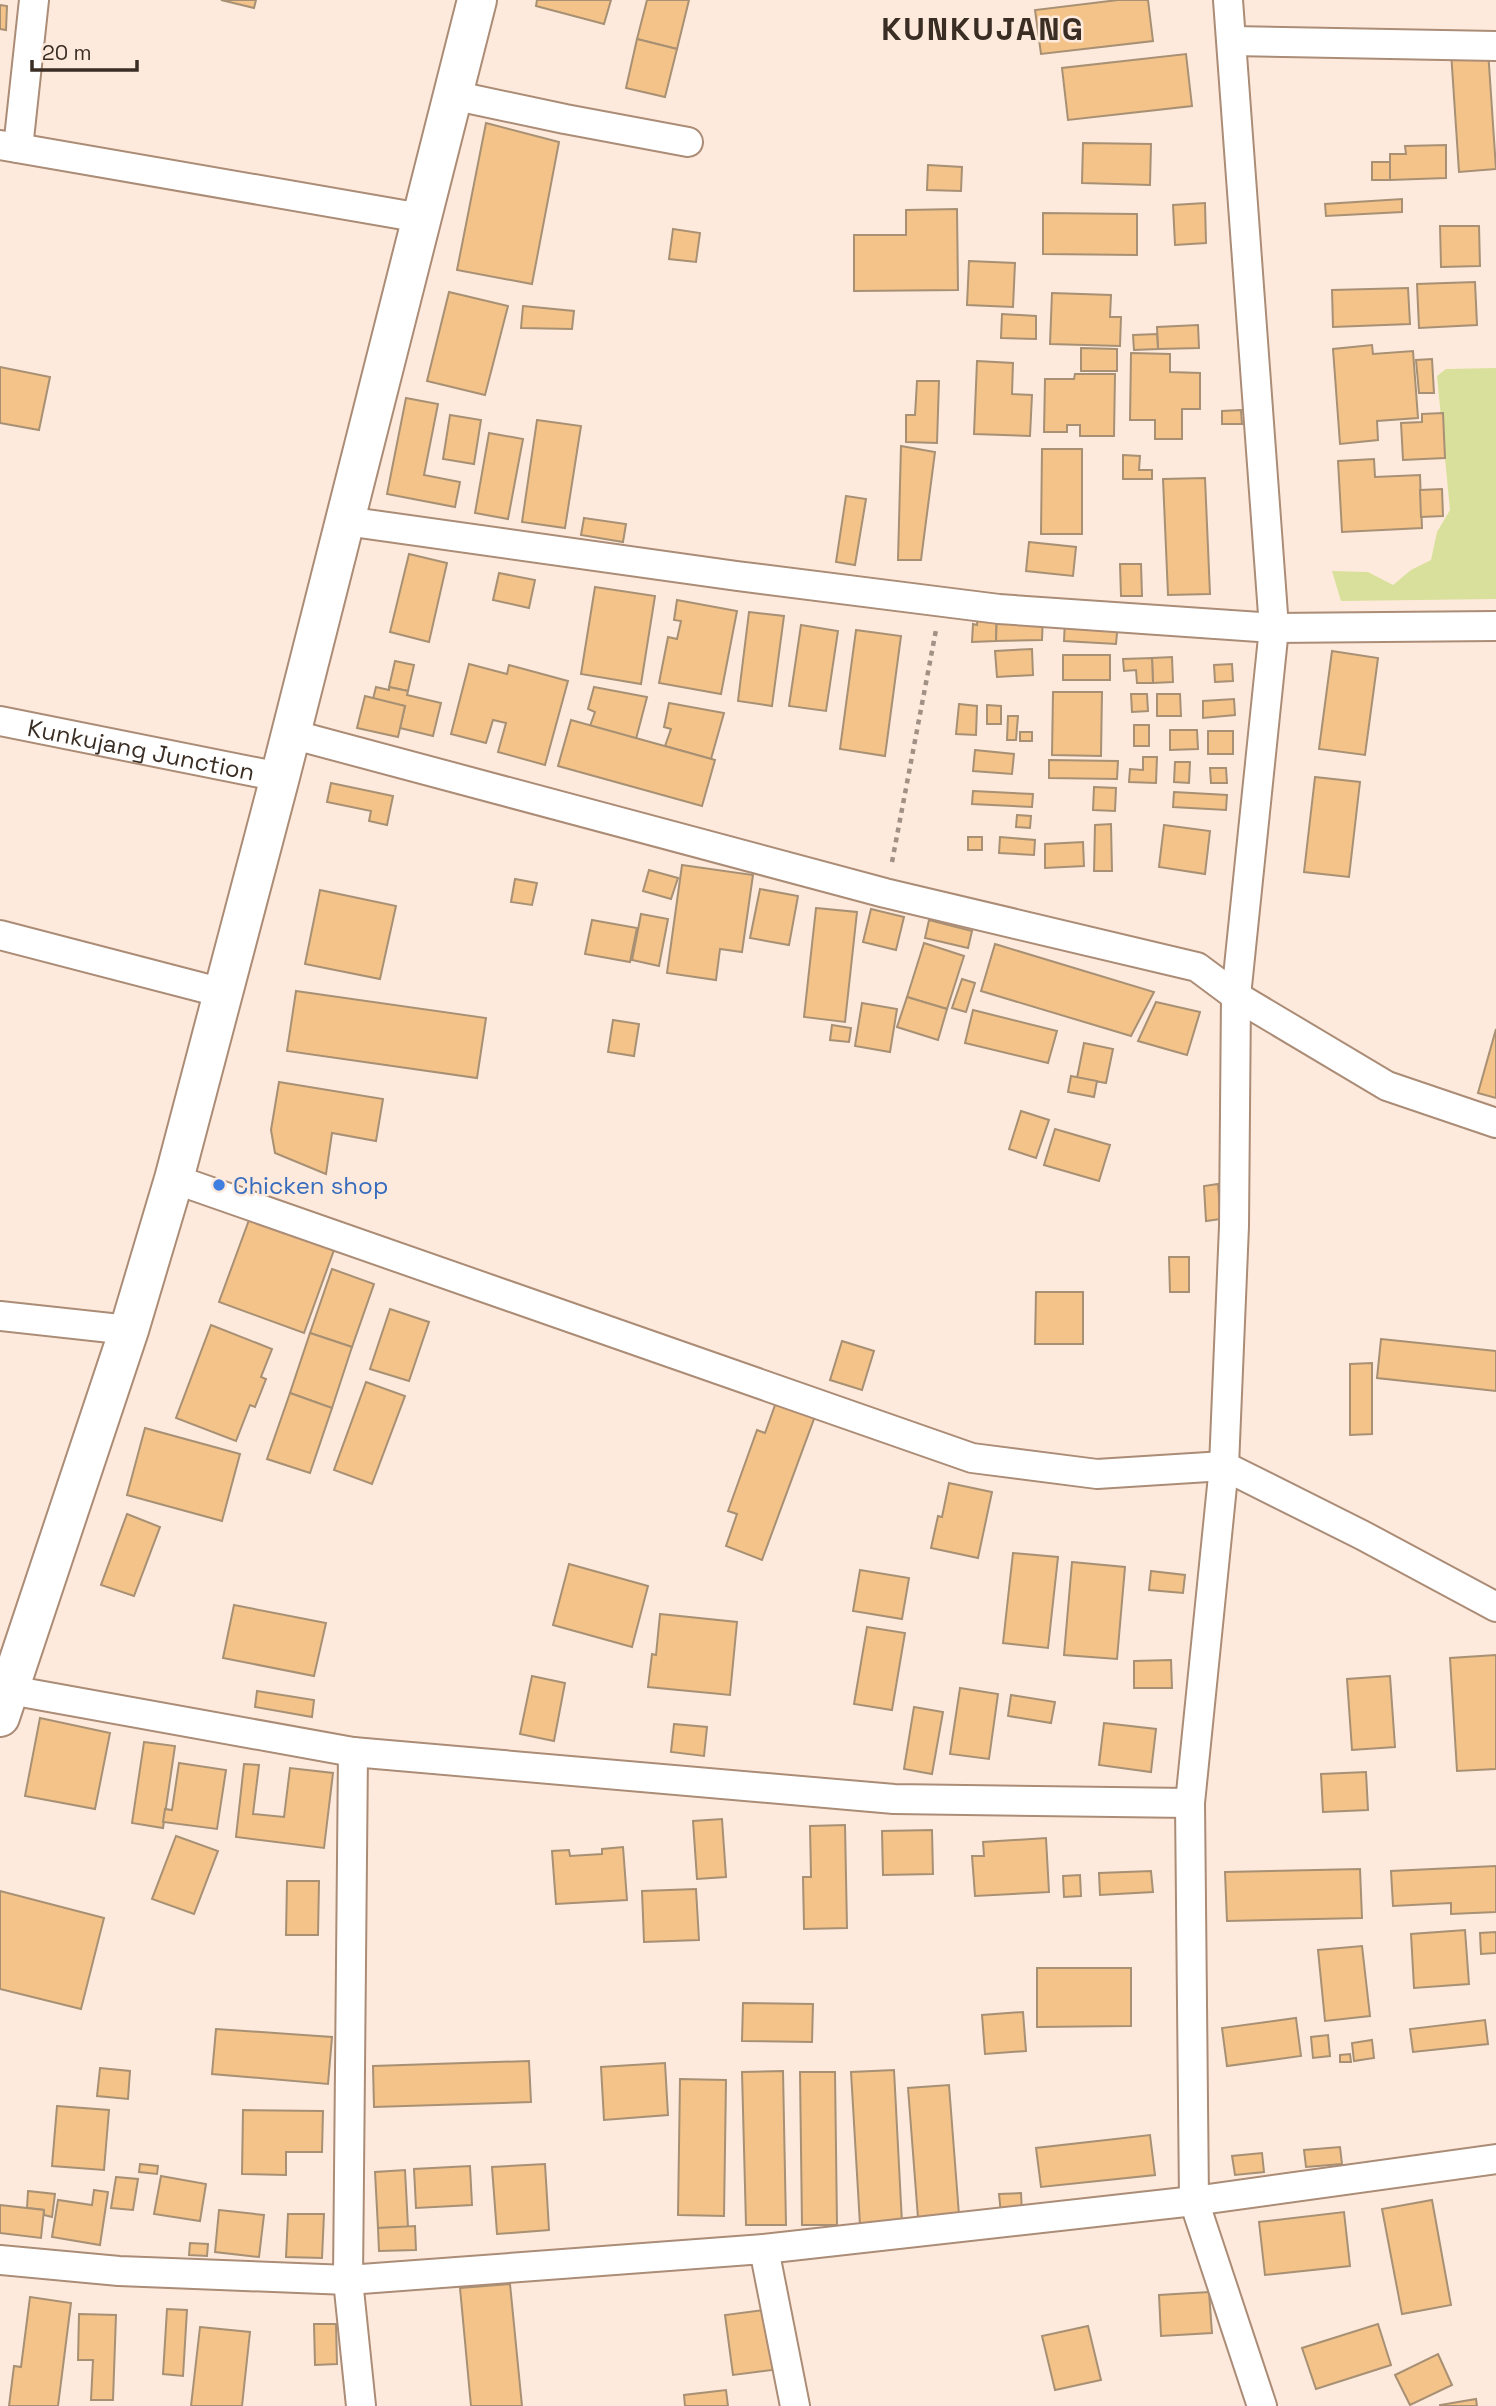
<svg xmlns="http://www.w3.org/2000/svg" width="1496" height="2406" font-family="'Space Grotesk',sans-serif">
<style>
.green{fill:#d9e09b}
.building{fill:#f3c389;stroke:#a89074;stroke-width:2}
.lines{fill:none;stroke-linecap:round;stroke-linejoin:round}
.street-casing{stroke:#ab8c76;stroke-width:32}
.secondary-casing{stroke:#ab8c76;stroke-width:42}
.path{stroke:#a09085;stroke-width:4.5;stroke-dasharray:5 5;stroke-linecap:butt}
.street{stroke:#fff;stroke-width:28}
.secondary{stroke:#fff;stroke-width:38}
.shop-dot{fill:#3f7fe0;stroke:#feeadc;stroke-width:2.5}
.labels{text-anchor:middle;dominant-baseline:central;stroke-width:5;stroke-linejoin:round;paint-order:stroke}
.street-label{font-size:24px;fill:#392d24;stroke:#feeadc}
.shop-label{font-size:24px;fill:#366cbe;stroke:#feeadc;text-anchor:start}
.district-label{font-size:32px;font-weight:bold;letter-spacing:2px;fill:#392d24;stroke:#feeadc}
</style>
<rect width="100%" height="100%" fill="#feeadc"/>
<polygon class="green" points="1496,368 1496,599 1341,601 1332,571 1368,572 1393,585 1411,570 1431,560 1437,532 1450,510 1437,376 1446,369"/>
<g class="building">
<polygon points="221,0 256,0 254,8"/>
<polygon points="537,0 611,0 604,24 536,6"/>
<polygon points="647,0 689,0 677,49 637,39"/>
<polygon points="1118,0 1148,0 1153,41 1041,54 1035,10"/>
<polygon points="0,5 7,6 6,30 0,29"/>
<polygon points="637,39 677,49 665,97 626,88"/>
<polygon points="1488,50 1496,169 1459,172 1451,52"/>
<polygon points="1186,54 1192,106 1068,120 1062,68"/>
<polygon points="486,123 559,142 532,284 457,270"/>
<polygon points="1083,143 1151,144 1150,185 1082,183"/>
<polygon points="1446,145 1446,178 1390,180 1390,154 1406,154 1405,146"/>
<rect x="1372" y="162" width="18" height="18"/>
<polygon points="928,165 962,167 961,191 927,190"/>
<polygon points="1402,199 1402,212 1326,216 1325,204"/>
<polygon points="1205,203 1206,243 1175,245 1173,205"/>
<polygon points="957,209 958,290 854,291 854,235 906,235 906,210"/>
<polygon points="1043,213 1137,214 1137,255 1043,254"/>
<polygon points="1440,226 1479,226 1480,266 1441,267"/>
<polygon points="673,229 700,233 696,262 669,259"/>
<polygon points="969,261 1015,263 1013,307 967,305"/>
<polygon points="1475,282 1477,325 1419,328 1417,284"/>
<polygon points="1408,288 1410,324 1333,327 1332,290"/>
<polygon points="449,292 508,306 485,395 427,381"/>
<polygon points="1052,293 1111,295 1110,317 1121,317 1120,346 1050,344"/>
<polygon points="523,306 574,311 572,329 521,328"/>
<polygon points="1002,314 1036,316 1036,339 1001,338"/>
<polygon points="1198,325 1199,348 1158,349 1157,327"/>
<polygon points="1157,334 1158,349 1134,350 1133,335"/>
<polygon points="1372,345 1373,354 1413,351 1418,418 1377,421 1378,440 1340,444 1333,349"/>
<polygon points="1081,348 1117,349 1117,371 1081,371"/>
<polygon points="1131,353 1170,354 1170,372 1200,373 1200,409 1182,409 1182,439 1155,439 1155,420 1130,420"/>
<polygon points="1432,359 1434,393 1419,393 1416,360"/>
<polygon points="977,361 1013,363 1012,394 1032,395 1030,436 974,434"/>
<polygon points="0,367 50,377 39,430 0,423"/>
<polygon points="1075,374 1115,374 1114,436 1080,436 1080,425 1067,425 1067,432 1044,432 1045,379 1074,379"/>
<polygon points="917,381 939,381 937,443 906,442 906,415 915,415"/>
<polygon points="406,398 438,404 424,475 460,482 455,507 387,494"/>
<polygon points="1241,410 1242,424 1222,424 1222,411"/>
<polygon points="1443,413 1445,458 1403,460 1401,423 1422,422 1422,414"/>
<polygon points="450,415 481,420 474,464 443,459"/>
<polygon points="537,420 581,426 565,528 522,522"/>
<polygon points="489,433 523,439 508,519 475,513"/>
<polygon points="901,446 935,452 921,560 898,560"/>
<polygon points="1042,449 1082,449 1082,534 1041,534"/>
<polygon points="1123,455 1140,456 1139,470 1152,470 1152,479 1123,479"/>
<polygon points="1374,459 1375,477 1420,475 1422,528 1342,532 1338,461"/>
<polygon points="1205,478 1210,594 1168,595 1163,479"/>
<polygon points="1442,489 1443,516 1421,517 1420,490"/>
<polygon points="846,496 866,499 855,565 836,562"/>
<polygon points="584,518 626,524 623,542 581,535"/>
<polygon points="1029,542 1076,547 1073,576 1026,571"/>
<polygon points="409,554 447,563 429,642 390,632"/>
<polygon points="1120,564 1141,564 1142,596 1121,596"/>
<polygon points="499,573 535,580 529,608 493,600"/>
<polygon points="595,587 655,596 641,684 581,674"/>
<polygon points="677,600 737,611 721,694 659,683 668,637 677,639 681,621 674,620"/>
<polygon points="978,611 997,612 996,641 972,642 973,624 977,625"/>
<polygon points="749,612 784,616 772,706 738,701"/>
<polygon points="997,612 1043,614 1042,640 996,641"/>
<polygon points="1065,619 1118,622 1116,644 1064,641"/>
<polygon points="801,625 838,631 826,711 789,706"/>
<polygon points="856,630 901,636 885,756 840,749"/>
<polygon points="1032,649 1033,675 997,677 995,651"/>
<polygon points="1332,651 1378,658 1365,755 1319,749"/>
<rect x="1063" y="655" width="47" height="25"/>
<polygon points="1172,657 1173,682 1153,683 1152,658"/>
<polygon points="1152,658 1153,683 1137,683 1136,670 1124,671 1123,659"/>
<polygon points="395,661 414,665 408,691 389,687"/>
<polygon points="469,664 507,674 509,665 568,681 545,765 498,752 506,723 493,720 486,743 451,734"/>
<polygon points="1232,664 1233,681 1215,682 1214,665"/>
<polygon points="376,687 389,690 389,687 408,691 407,695 441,703 433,736 400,728 405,706 373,699"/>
<polygon points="594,687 647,697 636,739 590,726 595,712 588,709"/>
<polygon points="1053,692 1102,692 1101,756 1052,755"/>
<polygon points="1131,694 1147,694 1148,711 1132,712"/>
<polygon points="1157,694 1180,694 1181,716 1157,716"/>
<polygon points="365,696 405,706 398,737 357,728"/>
<polygon points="1234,699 1235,715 1203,718 1203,701"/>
<polygon points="669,703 724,713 711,759 665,746 671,729 664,727"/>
<polygon points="959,704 977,706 976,735 956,734"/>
<polygon points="987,705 1001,706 1001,724 987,724"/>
<polygon points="1008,716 1018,716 1016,740 1007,740"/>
<polygon points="571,720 715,760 702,806 558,766"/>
<rect x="1134" y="725" width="15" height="21"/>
<polygon points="1170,730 1197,730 1198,749 1170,750"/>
<rect x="1208" y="731" width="25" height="23"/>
<rect x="1020" y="732" width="12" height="9"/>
<polygon points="975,750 1014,754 1012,774 973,771"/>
<polygon points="1143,757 1157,757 1156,783 1129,782 1130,769 1143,770"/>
<polygon points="1049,760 1118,761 1117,779 1049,778"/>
<polygon points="1175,762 1190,762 1189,783 1174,782"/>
<polygon points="1210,768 1226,768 1227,783 1211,783"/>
<polygon points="1315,777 1360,782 1349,877 1304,872"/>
<polygon points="331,783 393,796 387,825 369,821 371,811 327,802"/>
<polygon points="1094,787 1116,788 1115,811 1093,810"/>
<polygon points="973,791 1033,794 1032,807 972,804"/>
<polygon points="1174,792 1227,795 1226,810 1173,807"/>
<polygon points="1017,815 1031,816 1030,828 1016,827"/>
<polygon points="1111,824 1112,871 1094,871 1095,825"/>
<polygon points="1164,825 1210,831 1205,874 1159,867"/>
<rect x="968" y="837" width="14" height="13"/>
<polygon points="1000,837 1035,840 1034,855 999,853"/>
<polygon points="1083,842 1084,866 1045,868 1045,844"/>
<polygon points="682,865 753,875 742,952 720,949 716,980 667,973"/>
<polygon points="649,870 678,878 671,899 643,891"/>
<polygon points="515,879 537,883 532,905 511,902"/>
<polygon points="760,889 798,896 789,945 750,938"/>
<polygon points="320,890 396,906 380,979 305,964"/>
<polygon points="816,908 857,912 845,1022 804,1017"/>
<polygon points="871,909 904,917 896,950 863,942"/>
<polygon points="641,914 668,919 659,966 632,960"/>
<polygon points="592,920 637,928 630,962 585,954"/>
<polygon points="929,920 972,931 968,948 925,938"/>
<polygon points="924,943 964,956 947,1009 907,997"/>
<polygon points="995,944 1154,992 1131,1036 981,991"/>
<polygon points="962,979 975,983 966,1012 952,1008"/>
<polygon points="296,991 486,1018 477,1078 287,1051"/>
<polygon points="907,997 947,1009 938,1040 897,1027"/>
<polygon points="1156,1002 1200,1012 1187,1055 1138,1041"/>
<polygon points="862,1003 897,1009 890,1052 855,1046"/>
<polygon points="973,1010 1057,1031 1048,1063 965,1043"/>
<polygon points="613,1020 639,1024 634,1056 608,1052"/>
<polygon points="832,1025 851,1028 849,1042 830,1040"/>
<polygon points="1496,1029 1496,1098 1478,1093"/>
<polygon points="1084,1043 1113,1049 1106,1083 1077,1078"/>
<polygon points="1071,1076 1097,1081 1094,1097 1068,1092"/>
<polygon points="279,1082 383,1099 376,1141 332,1133 326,1174 275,1153 271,1130"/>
<polygon points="1021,1111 1049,1120 1036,1158 1009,1149"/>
<polygon points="1055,1129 1110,1145 1099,1181 1044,1165"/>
<polygon points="1218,1184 1221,1219 1206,1221 1204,1186"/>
<polygon points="249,1220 334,1250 304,1333 219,1302"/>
<polygon points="1169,1257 1189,1257 1189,1292 1170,1292"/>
<polygon points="332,1269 374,1284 352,1347 310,1333"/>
<polygon points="1036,1292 1083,1292 1083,1344 1035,1344"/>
<polygon points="390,1309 429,1322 409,1381 370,1369"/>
<polygon points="211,1325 272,1349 261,1377 266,1379 255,1407 250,1405 236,1441 176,1418"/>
<polygon points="310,1333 352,1347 332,1408 290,1393"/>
<polygon points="1381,1339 1496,1351 1496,1391 1377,1378"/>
<polygon points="842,1341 874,1351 862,1390 830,1380"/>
<polygon points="1372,1363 1372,1434 1350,1435 1350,1364"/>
<polygon points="366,1382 405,1396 372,1484 334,1470"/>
<polygon points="290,1393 332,1408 310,1473 267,1459"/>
<polygon points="779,1394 818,1408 762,1560 726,1546 737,1514 728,1511 757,1430 765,1433"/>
<polygon points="145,1428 240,1454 222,1521 127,1495"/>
<polygon points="949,1483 992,1492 978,1558 931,1548 938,1516 942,1517"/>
<polygon points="127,1514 160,1527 134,1596 101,1585"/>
<polygon points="1013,1553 1058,1557 1048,1648 1003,1643"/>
<polygon points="1072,1562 1125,1567 1117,1659 1064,1655"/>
<polygon points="569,1564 648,1586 632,1647 553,1625"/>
<polygon points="860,1570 909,1578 902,1619 853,1611"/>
<polygon points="1151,1571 1185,1575 1183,1593 1149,1590"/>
<polygon points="234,1605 326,1623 314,1676 223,1658"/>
<polygon points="660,1614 737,1622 730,1695 648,1687 652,1654 656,1655"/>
<polygon points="867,1627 905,1633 892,1710 854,1704"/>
<polygon points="1496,1655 1496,1769 1457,1771 1450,1658"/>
<polygon points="1171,1660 1172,1688 1134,1688 1134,1661"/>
<polygon points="532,1676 565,1683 554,1741 520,1734"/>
<polygon points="1390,1676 1395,1747 1352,1750 1347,1679"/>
<polygon points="960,1688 998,1694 989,1759 950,1754"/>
<polygon points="257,1691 314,1700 312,1717 255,1707"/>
<polygon points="1011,1695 1055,1702 1051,1723 1008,1716"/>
<polygon points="914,1707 943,1712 932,1774 904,1769"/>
<polygon points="40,1718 110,1733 95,1809 25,1796"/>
<polygon points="1104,1723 1156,1729 1151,1772 1099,1765"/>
<polygon points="674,1724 707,1727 704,1756 671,1752"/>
<polygon points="144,1742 175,1746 163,1828 132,1823"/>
<polygon points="179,1763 226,1770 217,1829 163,1822 165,1809 172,1810"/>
<polygon points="244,1764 259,1765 253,1814 284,1817 290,1768 333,1773 324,1848 236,1837"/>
<polygon points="1366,1772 1368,1810 1323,1812 1321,1774"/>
<polygon points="722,1819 726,1877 697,1879 693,1821"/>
<polygon points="845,1825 847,1928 804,1929 803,1877 811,1877 810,1826"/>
<polygon points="932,1830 933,1874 883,1875 882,1831"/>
<polygon points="176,1836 218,1851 194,1914 152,1899"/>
<polygon points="1046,1838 1049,1892 975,1896 972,1856 984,1856 983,1842"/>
<polygon points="623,1847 627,1900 556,1904 552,1851 569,1850 570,1856 602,1854 602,1849"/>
<polygon points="1496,1866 1496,1912 1451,1914 1451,1903 1393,1906 1391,1871"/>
<polygon points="1360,1869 1362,1918 1227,1921 1225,1872"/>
<polygon points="1151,1871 1153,1892 1100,1895 1099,1873"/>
<polygon points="1080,1875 1081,1896 1064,1897 1063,1876"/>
<polygon points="287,1881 319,1881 318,1935 286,1935"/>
<polygon points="696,1889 699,1940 644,1942 642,1891"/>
<polygon points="0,1891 104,1918 81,2009 0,1989"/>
<polygon points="1465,1930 1469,1984 1414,1988 1411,1934"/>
<polygon points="1496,1932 1496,1953 1481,1954 1480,1933"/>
<polygon points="1362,1946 1370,2016 1325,2021 1318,1950"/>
<polygon points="1037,1968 1131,1968 1131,2026 1037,2027"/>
<polygon points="743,2003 813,2004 812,2042 742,2041"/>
<polygon points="1023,2012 1026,2051 985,2054 982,2015"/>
<polygon points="1296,2018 1301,2056 1227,2066 1222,2028"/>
<polygon points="1485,2020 1488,2044 1413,2052 1410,2029"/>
<polygon points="216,2029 332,2037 328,2084 212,2074"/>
<polygon points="1328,2035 1330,2056 1313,2058 1311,2037"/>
<polygon points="1372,2040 1374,2058 1354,2061 1352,2043"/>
<polygon points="1350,2054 1351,2062 1340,2062 1340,2055"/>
<polygon points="529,2061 531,2102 374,2107 373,2066"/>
<polygon points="665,2063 668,2115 604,2120 601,2067"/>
<polygon points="100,2068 130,2071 128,2099 97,2096"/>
<polygon points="894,2070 902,2223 860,2225 851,2072"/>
<polygon points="783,2071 786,2225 746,2225 742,2072"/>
<polygon points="800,2072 835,2072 837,2225 802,2225"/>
<polygon points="680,2079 726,2080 724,2216 678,2215"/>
<polygon points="949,2085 959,2215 918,2218 908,2088"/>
<polygon points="57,2106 109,2110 104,2170 52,2166"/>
<polygon points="243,2110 323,2111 322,2152 286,2152 286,2175 242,2174"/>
<polygon points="1150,2135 1155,2175 1041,2187 1036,2148"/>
<polygon points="1340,2147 1342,2164 1306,2167 1304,2150"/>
<polygon points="1262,2153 1264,2172 1235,2175 1232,2156"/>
<polygon points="140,2164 158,2166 157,2174 139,2172"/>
<polygon points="545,2164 549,2230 497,2234 492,2167"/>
<polygon points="470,2166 472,2205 416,2208 414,2169"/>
<polygon points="405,2170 408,2227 378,2228 375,2172"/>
<polygon points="161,2176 206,2184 200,2221 154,2214"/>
<polygon points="116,2177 138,2179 133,2210 111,2208"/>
<polygon points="94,2190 108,2192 100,2245 52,2237 58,2200 92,2205"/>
<polygon points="28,2191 55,2194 52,2217 44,2215 44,2210 27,2208"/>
<polygon points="1021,2193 1022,2213 1001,2214 999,2194"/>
<polygon points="1432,2200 1451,2305 1402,2314 1382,2209"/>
<polygon points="0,2205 44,2210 41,2238 0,2233"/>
<polygon points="219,2210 264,2215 259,2257 215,2252"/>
<polygon points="1344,2212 1350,2266 1265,2275 1259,2222"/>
<polygon points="288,2214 324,2214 322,2258 286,2257"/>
<polygon points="415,2226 416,2250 379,2251 378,2228"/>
<polygon points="190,2243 208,2244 207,2256 189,2255"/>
<polygon points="510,2284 522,2406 471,2406 460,2288"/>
<polygon points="1209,2292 1212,2333 1161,2336 1159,2295"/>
<polygon points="30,2297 71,2303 58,2406 9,2406 14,2366 21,2367"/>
<polygon points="167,2309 187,2310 183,2376 163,2374"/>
<polygon points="771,2309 780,2369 733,2375 725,2315"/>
<polygon points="79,2314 116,2315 113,2400 91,2400 93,2360 78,2360"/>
<polygon points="314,2324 336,2324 337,2364 315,2365"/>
<polygon points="1378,2324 1391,2365 1316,2389 1302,2348"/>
<polygon points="1088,2326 1101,2380 1055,2390 1042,2336"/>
<polygon points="200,2327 250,2332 242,2406 191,2406"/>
<polygon points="1438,2354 1452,2385 1410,2405 1395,2375"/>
<polygon points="726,2390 728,2406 685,2406 684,2395"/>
<polygon points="1476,2399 1477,2406 1440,2406 1440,2405"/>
</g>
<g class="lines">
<g class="street-casing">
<g id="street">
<polyline points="1228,0 1274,628 1236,996 1234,1226 1224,1466 1190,1803 1194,2201 1262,2406"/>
<polyline points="1232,41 1496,46"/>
<polyline points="452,95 565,119 688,142"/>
<polyline points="0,145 421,218"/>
<polyline points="18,148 34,0"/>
<polyline points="345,521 737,576 999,609 1274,628 1496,626"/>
<path id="s1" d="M0,721L280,777"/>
<polyline points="291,734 885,893 1197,967 1236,996 1387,1086 1496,1123"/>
<polyline points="0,935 223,993"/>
<polyline points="174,1179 972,1458 1097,1474 1224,1466 1362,1535 1496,1607"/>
<polyline points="0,1316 129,1330"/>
<polyline points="10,1690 353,1752 894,1799 1190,1803"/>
<polyline points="353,1752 348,2280 361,2406"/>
<polyline points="764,2249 795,2406"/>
<polyline points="0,2260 119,2271 348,2280 764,2249 1194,2201 1496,2159"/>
</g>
</g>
<g class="secondary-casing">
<polyline id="secondary" points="0,1717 129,1330 174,1179 280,777 477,0"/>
</g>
<polyline class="path" points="892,862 936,630"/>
<use href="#street" class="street"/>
<use href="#secondary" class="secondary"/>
</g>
<circle class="shop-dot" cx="219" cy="1185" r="7"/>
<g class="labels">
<g class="street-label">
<text stroke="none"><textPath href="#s1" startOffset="144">Kunkujang Junction</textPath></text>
</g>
<g class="shop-label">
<text x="233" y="1185">Chicken shop</text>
</g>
<g class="district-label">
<text x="983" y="29">KUNKUJANG</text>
</g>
</g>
<path d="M32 60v10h105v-10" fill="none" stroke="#392d24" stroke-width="3.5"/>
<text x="42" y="60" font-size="21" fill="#392d24" stroke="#feeadc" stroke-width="5" paint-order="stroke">20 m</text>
</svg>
